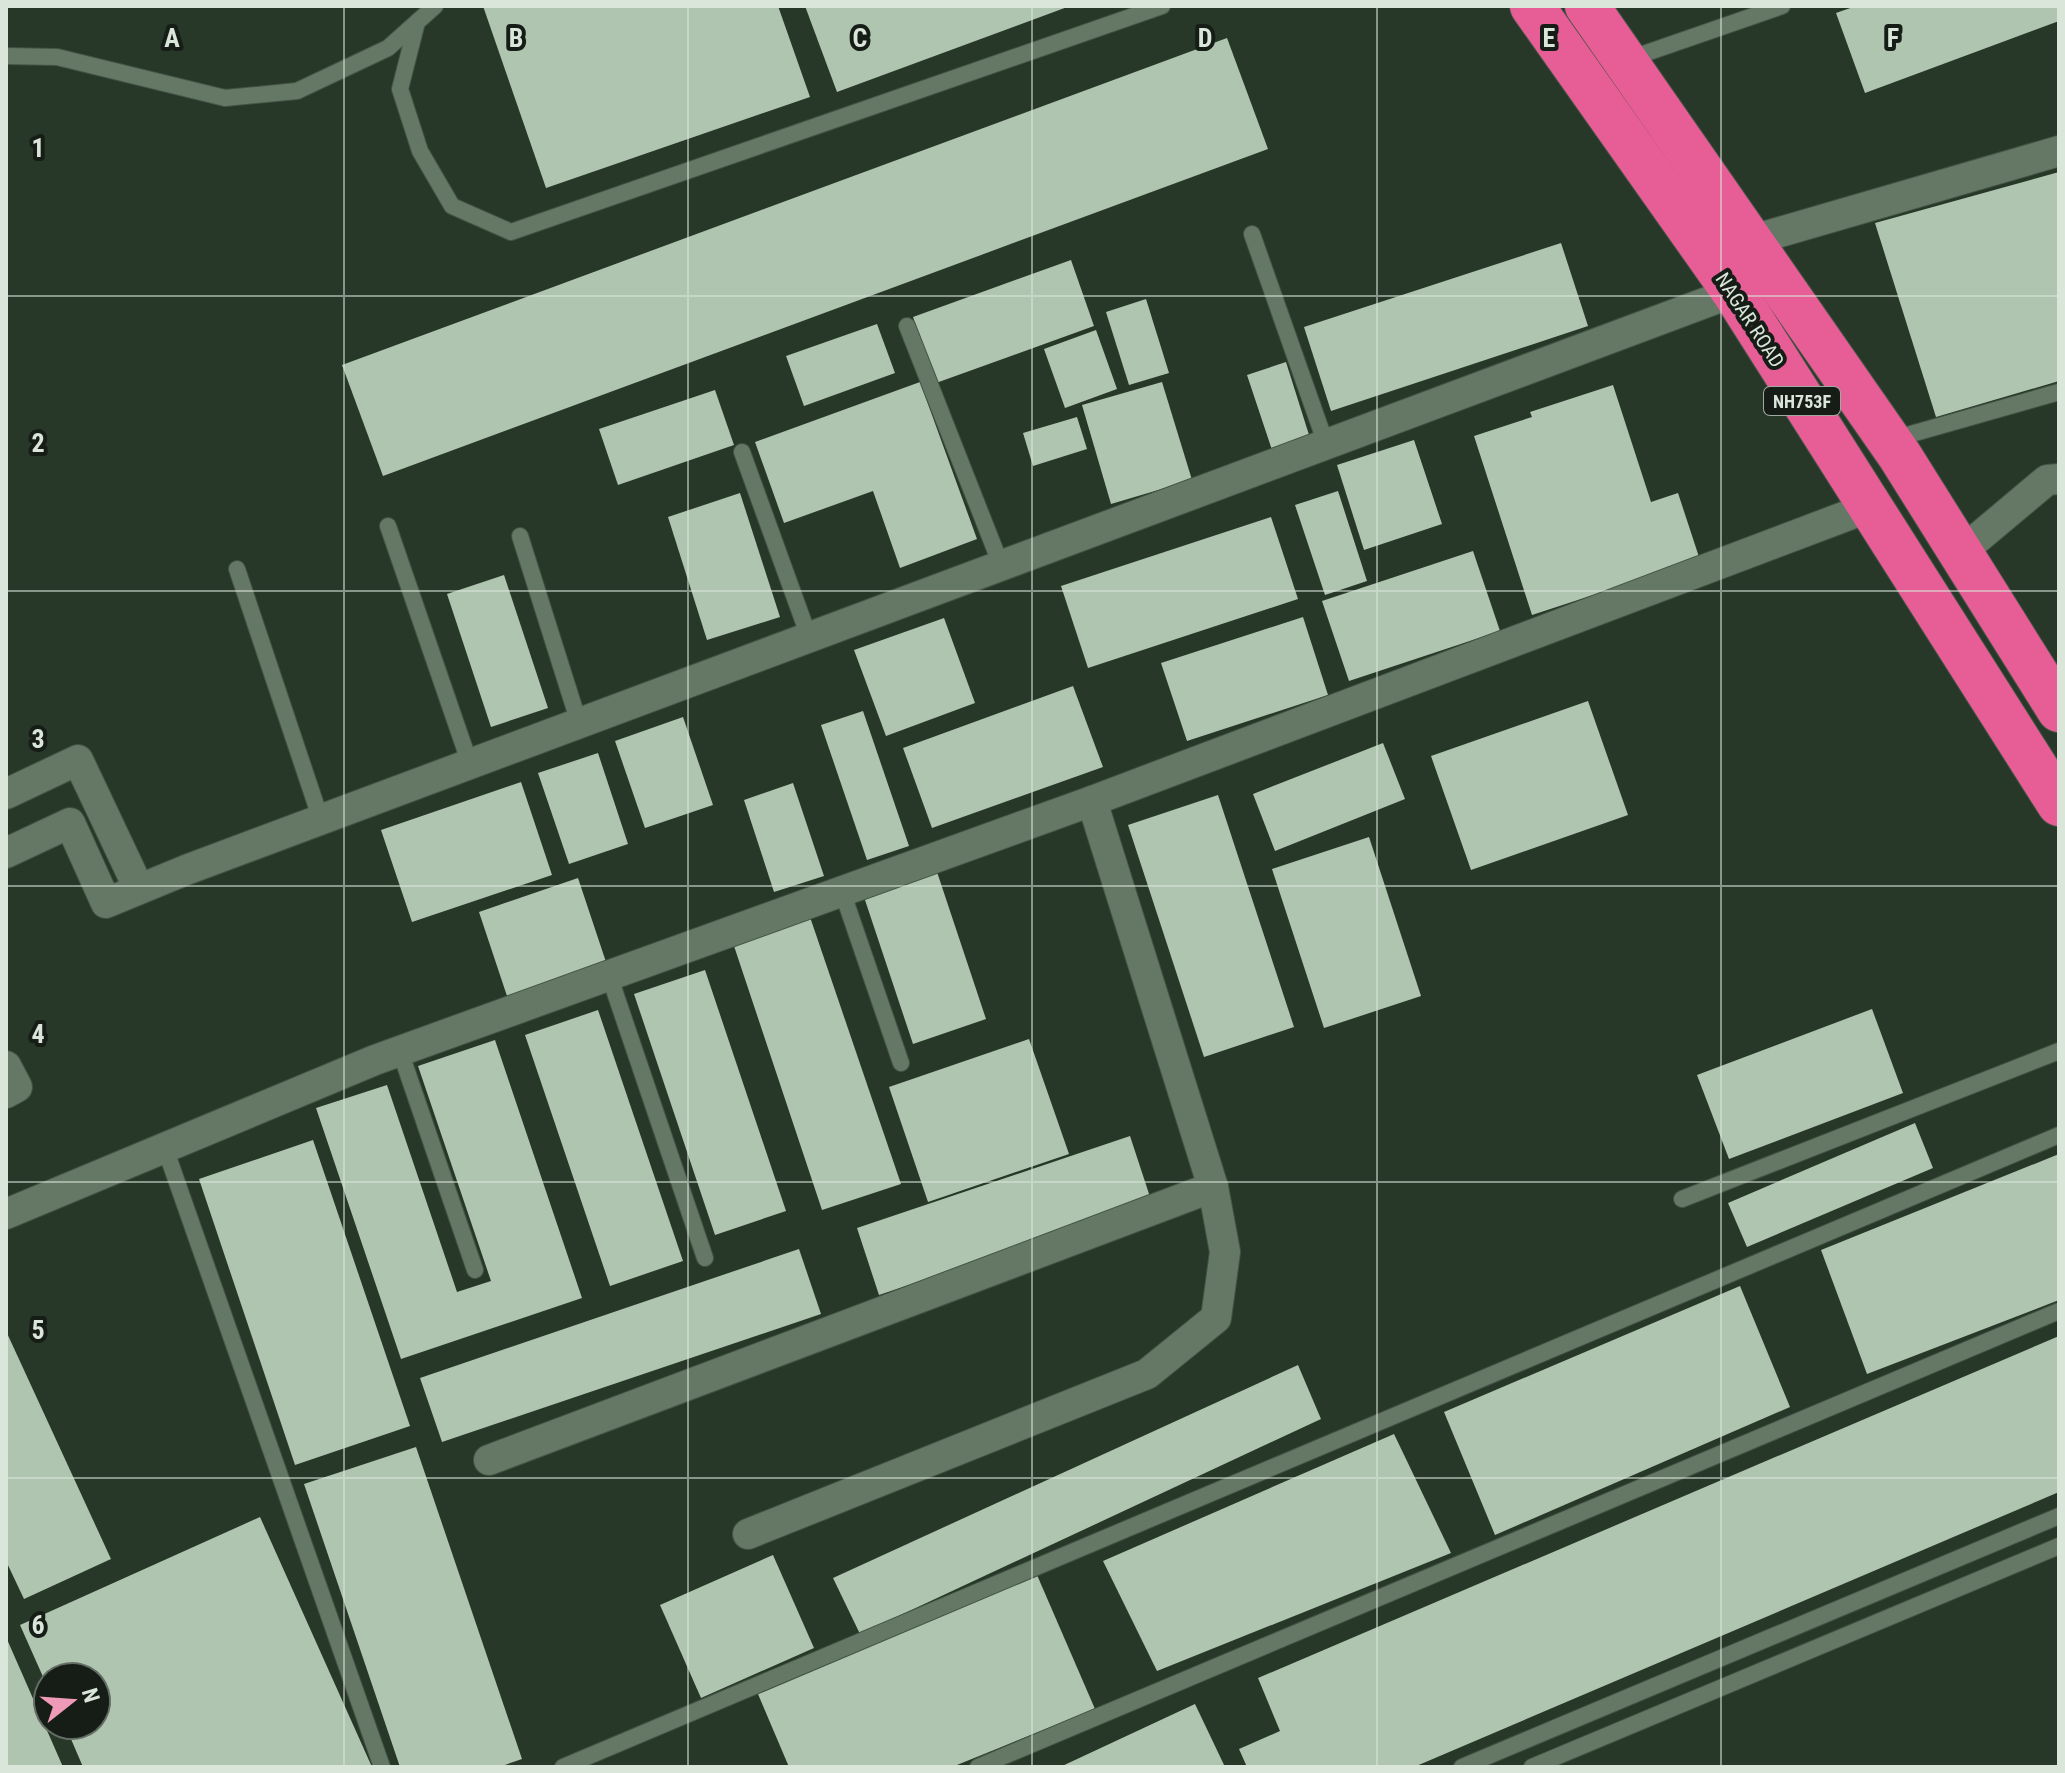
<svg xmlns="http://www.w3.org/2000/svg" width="2065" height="1773" font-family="'Roboto Condensed',sans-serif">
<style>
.building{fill:#b0c5b0}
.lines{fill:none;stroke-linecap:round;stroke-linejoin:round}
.lane-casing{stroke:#445345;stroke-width:18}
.street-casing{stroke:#445345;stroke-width:32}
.highway-casing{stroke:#445345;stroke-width:46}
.lane{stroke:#647865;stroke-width:16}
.street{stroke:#647865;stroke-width:30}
.highway{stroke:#e75e96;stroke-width:44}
.grid{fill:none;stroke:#dbe6db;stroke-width:2;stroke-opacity:0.55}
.labels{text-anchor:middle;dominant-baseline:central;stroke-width:8;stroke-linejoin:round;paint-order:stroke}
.shield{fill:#151d16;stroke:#a0aaa0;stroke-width:2}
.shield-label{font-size:18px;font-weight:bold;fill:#dbe6db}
.street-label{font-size:20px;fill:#dbe6db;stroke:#151d16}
.grid-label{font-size:26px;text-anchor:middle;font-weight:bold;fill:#dbe6db;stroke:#151d16;stroke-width:8;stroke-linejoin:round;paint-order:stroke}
</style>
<rect width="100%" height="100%" fill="#273828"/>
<g class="building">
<polygon points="483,6 778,6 810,97 546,188"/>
<polygon points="805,6 1070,6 837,92"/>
<polygon points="1856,6 2059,6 2059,21 1865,93 1836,13"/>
<polygon points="1227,38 1268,149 383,476 342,365"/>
<polygon points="2059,172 2059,381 1936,417 1875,223"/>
<polygon points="1561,243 1588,326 1331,411 1304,327"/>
<polygon points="1071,260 1094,326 936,383 913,317"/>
<polygon points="1146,299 1169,373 1129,385 1106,312"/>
<polygon points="877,324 895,373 804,406 786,356"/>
<polygon points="1096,330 1117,389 1065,408 1044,349"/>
<polygon points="1286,362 1310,438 1272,450 1247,375"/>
<polygon points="920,382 977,539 900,568 873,491 784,523 755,442"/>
<polygon points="1162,382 1192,480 1111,504 1082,405"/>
<polygon points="1613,385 1651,502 1678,493 1700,560 1532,615 1474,436 1532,417 1530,412"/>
<polygon points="715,390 734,445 618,485 599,429"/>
<polygon points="1077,417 1087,449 1033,466 1023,433"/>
<polygon points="1414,440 1442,524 1364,550 1337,465"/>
<polygon points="1338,491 1367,581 1325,595 1295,505"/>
<polygon points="740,493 780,617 707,640 668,517"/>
<polygon points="1271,517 1298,599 1088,668 1061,586"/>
<polygon points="1473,551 1500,631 1349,681 1322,601"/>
<polygon points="504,575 548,708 491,727 447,594"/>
<polygon points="1303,617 1328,695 1187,741 1161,663"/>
<polygon points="944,618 975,703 886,736 854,650"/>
<polygon points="1073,686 1103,767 932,828 903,748"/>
<polygon points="1588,701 1628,815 1471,870 1431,756"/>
<polygon points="863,711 909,846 867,860 821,725"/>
<polygon points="683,717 713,805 645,828 615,741"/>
<polygon points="1383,743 1405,799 1275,851 1253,794"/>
<polygon points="598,753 628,844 569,864 538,773"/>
<polygon points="521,782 552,875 412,922 381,830"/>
<polygon points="793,783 824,876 774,892 744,800"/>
<polygon points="1218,795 1294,1027 1204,1057 1128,825"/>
<polygon points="1369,837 1421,996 1324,1028 1272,869"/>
<polygon points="936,869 986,1019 913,1044 863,894"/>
<polygon points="578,878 606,962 507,996 479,912"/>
<polygon points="810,917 901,1184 822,1210 733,943"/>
<polygon points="705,970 786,1211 715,1235 634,994"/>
<polygon points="1872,1009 1903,1093 1729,1159 1697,1075"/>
<polygon points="598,1010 683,1261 610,1286 525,1035"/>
<polygon points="1029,1039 1069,1154 928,1202 889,1087"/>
<polygon points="495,1040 582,1298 401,1359 316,1108 387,1085 457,1292 491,1281 418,1066"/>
<polygon points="1915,1123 1933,1168 1747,1247 1728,1203"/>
<polygon points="1130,1136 1152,1203 879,1295 857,1228"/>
<polygon points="313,1140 410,1426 295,1465 199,1179"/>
<polygon points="2059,1154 2059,1300 1867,1374 1821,1250"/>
<polygon points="799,1249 821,1314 442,1442 420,1378"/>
<polygon points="1740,1286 1790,1407 1495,1535 1444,1412"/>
<polygon points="6,1331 111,1559 24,1599 6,1561"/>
<polygon points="2059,1336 2059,1492 1414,1767 1247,1767 1239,1749 1280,1731 1258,1678"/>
<polygon points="1298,1365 1321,1419 860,1634 833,1578"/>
<polygon points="1394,1434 1451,1553 1157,1671 1103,1561"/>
<polygon points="416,1447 522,1759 499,1767 400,1767 304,1484"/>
<polygon points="260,1517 372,1767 83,1767 65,1725 96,1725 96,1677 48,1677 48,1688 20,1625"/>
<polygon points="773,1555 814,1648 701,1698 660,1605"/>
<polygon points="1037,1575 1095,1709 952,1767 789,1767 758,1694"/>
<polygon points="6,1637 63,1767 6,1767"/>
<polygon points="1195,1704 1225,1767 1060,1767"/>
</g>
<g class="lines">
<g class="lane-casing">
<g id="lane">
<polyline points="417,22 400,89 420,151 452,206 511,232 1162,6"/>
<polyline points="6,56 57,57 225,98 297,91 388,48 435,6"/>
<polyline points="1626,60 1782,6"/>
<polyline points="1252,234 1326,444"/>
<polyline points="907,326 1001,565"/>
<polyline points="1890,440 2059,392"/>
<polyline points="742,452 809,637"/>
<polyline points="388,526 470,764"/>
<polyline points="520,536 579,723"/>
<polyline points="237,569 321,820"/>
<polyline points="842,891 901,1063"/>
<polyline points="609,975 705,1258"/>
<polyline points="400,1051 475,1270"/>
<polyline points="165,1148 382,1767"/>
<polyline points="1682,1199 2059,1051"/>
<polyline points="563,1767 2059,1135"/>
<polyline points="978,1767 2059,1311"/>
<polyline points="1462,1767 2059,1516"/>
<polyline points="1532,1767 2059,1546"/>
</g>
</g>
<g class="street-casing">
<g id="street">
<polyline points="1749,241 2059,151"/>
<polyline points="1960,553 2047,480 2059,479"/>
<polyline points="6,794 78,760 139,889"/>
<polyline points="6,853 70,823 106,903 186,870 1734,292"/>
<polyline points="6,1066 17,1087 6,1093"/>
<polyline points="6,1214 375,1060 1092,801 1870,507"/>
<polyline points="489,1460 1213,1187"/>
<polyline points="748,1534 1147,1374 1216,1318 1225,1252 1213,1187 1092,801"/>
</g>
</g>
<g class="highway-casing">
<g id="highway">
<polyline points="1532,6 1734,292 2059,804"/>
<polyline points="1587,6 1900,456 2059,710"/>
</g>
</g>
<use href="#lane" class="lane"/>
<use href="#street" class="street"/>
<use href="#highway" class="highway"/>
</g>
<path class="grid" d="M344,6V1767M688,6V1767M1032,6V1767M1377,6V1767M1721,6V1767M6,296H2059M6,591H2059M6,886H2059M6,1182H2059M6,1478H2059"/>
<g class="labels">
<rect class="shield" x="1764" y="387" width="76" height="28" rx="6"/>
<g class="shield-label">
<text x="1802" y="401">NH753F</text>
</g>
<g class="street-label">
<text transform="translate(1750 320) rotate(57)">NAGAR ROAD</text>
</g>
</g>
<g class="grid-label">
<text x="172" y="47">A</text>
<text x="516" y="47">B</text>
<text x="860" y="47">C</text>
<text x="1205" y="47">D</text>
<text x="1549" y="47">E</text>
<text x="1893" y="47">F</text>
<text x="38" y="157">1</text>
<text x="38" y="452">2</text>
<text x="38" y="748">3</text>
<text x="38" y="1043">4</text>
<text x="38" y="1339">5</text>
<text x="38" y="1634">6</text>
</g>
<rect width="2065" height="1773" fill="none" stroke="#dbe6db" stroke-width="16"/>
<g transform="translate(72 1701) rotate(73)"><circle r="38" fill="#151d16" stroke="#646d65" stroke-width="2"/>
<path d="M0-6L14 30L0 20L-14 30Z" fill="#ef9ab8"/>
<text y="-12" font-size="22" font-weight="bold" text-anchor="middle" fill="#dbe6db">N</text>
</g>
</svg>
